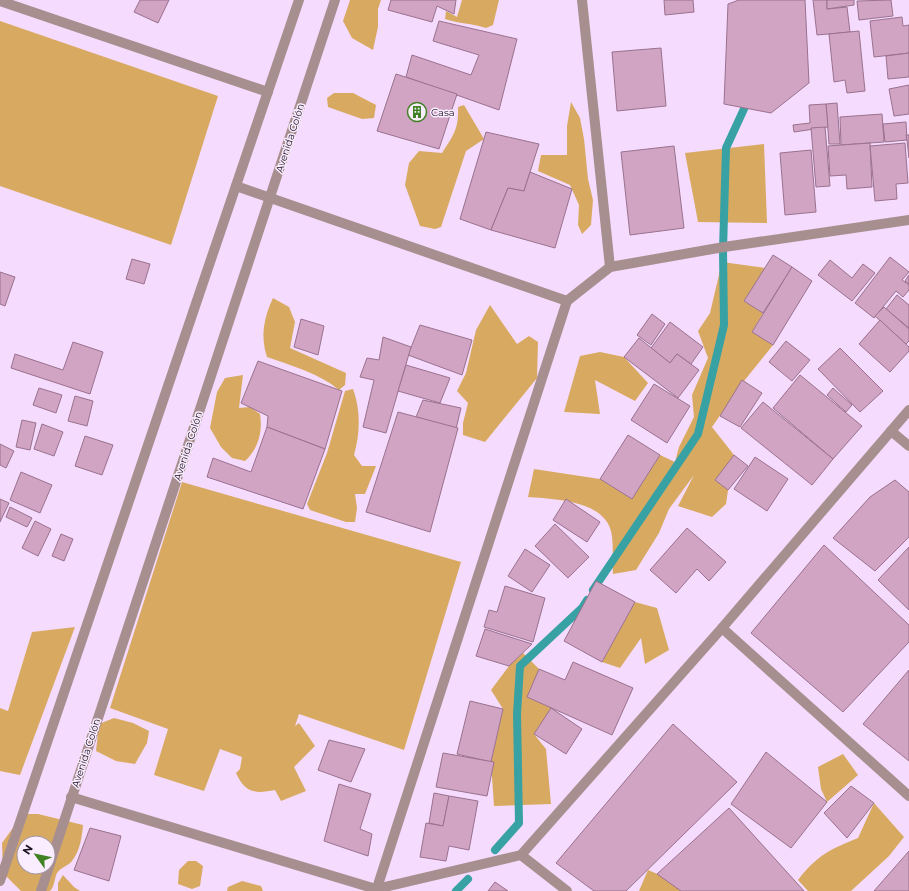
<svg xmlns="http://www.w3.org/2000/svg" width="909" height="891" font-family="Montserrat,sans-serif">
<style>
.green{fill:#d8aa61;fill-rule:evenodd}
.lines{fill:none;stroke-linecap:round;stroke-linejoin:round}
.stream{stroke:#37a1a4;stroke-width:8}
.building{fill:#d1a4c3;stroke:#9a718e}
.minor{stroke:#a88f8f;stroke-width:10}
.labels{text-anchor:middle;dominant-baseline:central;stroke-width:3;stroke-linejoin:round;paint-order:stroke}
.poi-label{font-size:10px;fill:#1c111f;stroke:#faedff;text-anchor:start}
.street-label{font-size:10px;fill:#1c111f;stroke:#faedff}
</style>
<rect width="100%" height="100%" fill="#f5dbfd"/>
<g class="green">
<polygon points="350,0 381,0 378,9 378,27 373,50 352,38 343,21"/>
<path d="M462,0H499L493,25L486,28C472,23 459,24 445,19L446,11L457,17Z"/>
<polygon points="0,21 218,96 171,245 0,186"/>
<polygon points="334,93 353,93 376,105 374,118 362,119 328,107 327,98"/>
<polygon points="571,102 580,118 584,139 588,179 593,200 591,225 582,234 578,225 579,205 570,185 538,171 541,155 567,155 567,126"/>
<path d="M464,105L484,139L466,151L441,227L435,229L420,226L405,185L409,163L419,151L442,153C453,136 459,129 458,107Z"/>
<polygon points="764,144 767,223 698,222 685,153"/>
<path d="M722,262L765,268L744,301L763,313L752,332L773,345L744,381L712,427L734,455L715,480L728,490L726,504L712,517L678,506L694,475L669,509L659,533L636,570L613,574C612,560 614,544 611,531C603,500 553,499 528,497L534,469L600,479L632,499L660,455L675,462L679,447L694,417L692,395L708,358L698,331L710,313Z"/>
<path d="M273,298L289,307L295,322L290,348L346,373L345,385L339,390C319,373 292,366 267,357C260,336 264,317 273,298Z"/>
<polygon points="490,305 517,344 529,336 538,342 537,378 485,442 463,435 463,423 468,403 457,391 466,373 476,330"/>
<polygon points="600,352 624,357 648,383 635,401 595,380 600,414 564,412 580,356"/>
<path d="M243,375L239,408L250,407L260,414C263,432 258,449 245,461L232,458L221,447L210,428L217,392L225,378Z"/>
<path d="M353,389C361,410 360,434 354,455L362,466H376L365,494H355L357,508L355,522H346L310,510L307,504L327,453L345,391Z"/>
<path d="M182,482L461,562L404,750L299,714L295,726L299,723L315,746L294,767L306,791L281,801L275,790C255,794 245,793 236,773L240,769L242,757L220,749L204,791L154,775L168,729L110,708Z"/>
<polygon points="635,602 657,608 669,650 645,664 641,638 620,668 602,662"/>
<polygon points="75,627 20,775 0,771 0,708 8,711 32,632"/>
<polygon points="523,653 539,669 527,697 551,708 534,734 546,749 551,804 494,806 491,762 503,709 491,690 509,666"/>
<polygon points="114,718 133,723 149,731 147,743 135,764 116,761 96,751 99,724"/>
<polygon points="843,754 858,775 827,802 821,789 818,767"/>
<path d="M874,803L904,837L889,856L851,891H808L798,880C817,855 831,849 858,838Z"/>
<path d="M23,814H38L83,825C82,837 80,851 72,861C68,866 61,867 57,873C54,879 55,886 50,891H21L3,873L2,843ZM24,843H48V867H24Z"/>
<polygon points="188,861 196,861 203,866 200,886 192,889 178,884 179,870"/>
<polygon points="648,870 698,891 639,891"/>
<polygon points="63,875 74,887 80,891 58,891 58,883"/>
<polygon points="242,881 261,886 263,891 227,891 228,887"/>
</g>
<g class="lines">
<g class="stream">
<polyline points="593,590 698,434 724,325 723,250 726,148 749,98"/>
<polyline points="495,850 519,823 517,714 520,666 582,608 587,600"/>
<polyline points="456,891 468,879"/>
</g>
</g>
<g class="building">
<polygon points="140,0 169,0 158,23 134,12"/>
<polygon points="391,0 456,0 454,14 437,6 432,22 388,10"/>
<polygon points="664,0 693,0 694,12 665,15"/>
<polygon points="739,0 805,0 809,83 771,113 724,104 728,4"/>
<polygon points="813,0 827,0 827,9 847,7 850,32 817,35"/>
<polygon points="827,0 854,0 854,5 827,9"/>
<polygon points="891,0 893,16 859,20 857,1"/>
<polygon points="902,17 903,26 909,25 909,53 874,57 870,21"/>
<polygon points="439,21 517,39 499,110 406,77 412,55 471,75 479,55 433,41"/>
<polygon points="859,31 865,91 847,93 845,80 834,82 829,34"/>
<polygon points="661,48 666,106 617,111 612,52"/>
<polygon points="909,53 909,77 888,79 886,56"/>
<polygon points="396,74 457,94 439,149 377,131"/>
<polygon points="909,85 909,114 894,116 889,89"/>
<polygon points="837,103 840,144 829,144 826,104"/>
<polygon points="826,104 828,127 794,132 793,125 810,123 809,105"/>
<polygon points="882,114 884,142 841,145 840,117"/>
<polygon points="906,122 907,140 885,142 883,124"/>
<polygon points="825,127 830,186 816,187 811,128"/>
<polygon points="486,132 539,144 524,191 508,188 491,230 460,219"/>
<polygon points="906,135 909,135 909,158 907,140"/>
<polygon points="870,143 872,187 847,189 846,175 830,176 828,146"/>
<polygon points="905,143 908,183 896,184 897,199 875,201 870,146"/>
<polygon points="674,146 684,228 630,235 621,152"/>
<polygon points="811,150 816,212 785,215 780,153"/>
<polygon points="530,172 572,189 555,248 491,230 508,188 524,191"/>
<polygon points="773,255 792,267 763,313 744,301"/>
<polygon points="890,257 909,272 902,280 909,285 909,290 903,297 896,291 874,318 855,303"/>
<polygon points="132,259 150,264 144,284 126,279"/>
<polygon points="830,260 852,278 863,264 875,273 852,301 818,275"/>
<polygon points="792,267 812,281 773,345 752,332"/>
<polygon points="0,272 15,277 5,306 0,304"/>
<polygon points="909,275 909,284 905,281"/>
<polygon points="897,295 909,305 909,328 886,309"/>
<polygon points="884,307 909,329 909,341 906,344 875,316"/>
<polygon points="652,314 665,324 651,345 637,335"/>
<polygon points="301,319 324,326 318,355 294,347"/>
<polygon points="880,320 909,347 909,351 890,372 859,344"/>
<polygon points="670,322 703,347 691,364 677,354 670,363 651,348"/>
<polygon points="420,325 472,340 462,375 408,355"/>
<polygon points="383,337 411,347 386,433 363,427 374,380 360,377 367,358 379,360"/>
<polygon points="639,338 670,363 677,354 699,370 678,398 624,357"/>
<polygon points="786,341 810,360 792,381 769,362"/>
<polygon points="73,342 103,352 90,394 11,368 15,354 63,370"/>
<polygon points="840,348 883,391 860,412 818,369"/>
<polygon points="258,361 342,391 325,449 267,427 268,416 241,403"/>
<polygon points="406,365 450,378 440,403 398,391"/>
<polygon points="800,375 862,426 833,459 773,408"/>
<polygon points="742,380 762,393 740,427 720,416"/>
<polygon points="654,384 690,406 667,443 631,420"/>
<polygon points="39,388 62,395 56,413 33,405"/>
<polygon points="833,388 852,405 846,412 827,395"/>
<polygon points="75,396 93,401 87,426 68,421"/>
<polygon points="423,400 461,408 456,429 416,417"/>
<polygon points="763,402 833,459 812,485 741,428"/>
<polygon points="398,412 458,428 430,532 366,512"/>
<polygon points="22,420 36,423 30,450 16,447"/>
<polygon points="42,424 63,432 54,456 34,449"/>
<polygon points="267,427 325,449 303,509 207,477 213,458 251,472"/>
<polygon points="628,435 660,455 632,499 600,479"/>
<polygon points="85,436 113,445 102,475 75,466"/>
<polygon points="0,444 14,451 6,468 0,465"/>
<polygon points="734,455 748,466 728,490 715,480"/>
<polygon points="755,457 788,479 767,511 734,489"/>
<polygon points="21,472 52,485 40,513 10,500"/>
<polygon points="895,480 909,492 909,537 875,571 833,538 870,497"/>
<polygon points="0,499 9,503 0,522"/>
<polygon points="566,499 600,522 587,542 553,520"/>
<polygon points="10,507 32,518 27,527 6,517"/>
<polygon points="35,521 51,529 38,556 22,548"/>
<polygon points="555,524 589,557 568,578 535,546"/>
<polygon points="687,528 726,562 709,581 697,569 676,593 650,570"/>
<polygon points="61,534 73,539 64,561 52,556"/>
<polygon points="824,545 909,625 909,642 843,712 751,633"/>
<polygon points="909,547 909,610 878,580"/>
<polygon points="525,549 550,565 532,592 508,576"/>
<polygon points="596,581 635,602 602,662 564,641"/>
<polygon points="505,586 545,598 533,642 484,627 489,610 497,612"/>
<polygon points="485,629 532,644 509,666 476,656"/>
<polygon points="573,662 633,688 612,735 527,697 539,669 565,680"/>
<polygon points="909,670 909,761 863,724"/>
<polygon points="470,701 503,709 491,762 457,754"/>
<polygon points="551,708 582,729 566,754 534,734"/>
<polygon points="673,724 737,782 626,891 594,891 556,863"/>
<polygon points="329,740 365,749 351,782 318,770"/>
<polygon points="766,752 827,802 791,848 731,804"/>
<polygon points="443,753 494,762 487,796 436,787"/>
<polygon points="339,784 371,794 360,829 372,834 368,856 324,841"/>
<polygon points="851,786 874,803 847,838 824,813"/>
<polygon points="434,793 449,796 443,826 429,823"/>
<polygon points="449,796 478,801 469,850 449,846 446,861 420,857 426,823 443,826"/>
<polygon points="729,808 804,891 681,891 657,874"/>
<polygon points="90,828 121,836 109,881 74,870"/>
<polygon points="909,851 909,891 874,891"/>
<polygon points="495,882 508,891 488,891"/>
</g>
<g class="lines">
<g class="minor">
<polyline points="0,1 268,92"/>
<polyline points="236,186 567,301"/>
<polyline points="610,267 724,247 909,220"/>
<polyline points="891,431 909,446"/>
<polyline points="722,628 909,796"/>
<polyline points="71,797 376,889 521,855 567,891"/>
<polyline points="521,855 722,628 909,410"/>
<polyline points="0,881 299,0"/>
<polyline points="41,891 335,0"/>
<polyline points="376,891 567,301 610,267 582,0"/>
</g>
</g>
<defs>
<g id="building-ring" transform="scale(1)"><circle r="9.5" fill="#faedff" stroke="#408223" stroke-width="1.5"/><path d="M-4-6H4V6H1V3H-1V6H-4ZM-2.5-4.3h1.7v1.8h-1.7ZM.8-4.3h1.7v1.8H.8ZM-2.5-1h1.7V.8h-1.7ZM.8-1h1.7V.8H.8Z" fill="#408223"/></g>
</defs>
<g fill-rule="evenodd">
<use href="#building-ring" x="417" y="112"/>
</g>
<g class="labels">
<g class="poi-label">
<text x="431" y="112">Casa</text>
</g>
<g class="street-label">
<text transform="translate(290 138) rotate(-72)">Avenida Colón</text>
<text transform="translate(188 446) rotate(-72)">Avenida Colón</text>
<text transform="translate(86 753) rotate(-72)">Avenida Colón</text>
</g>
</g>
<g transform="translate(36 855) rotate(303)"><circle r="19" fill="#faedff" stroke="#a195a5"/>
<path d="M0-3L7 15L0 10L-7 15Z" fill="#408223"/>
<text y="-6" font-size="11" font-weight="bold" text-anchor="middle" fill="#1c111f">N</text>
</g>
</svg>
